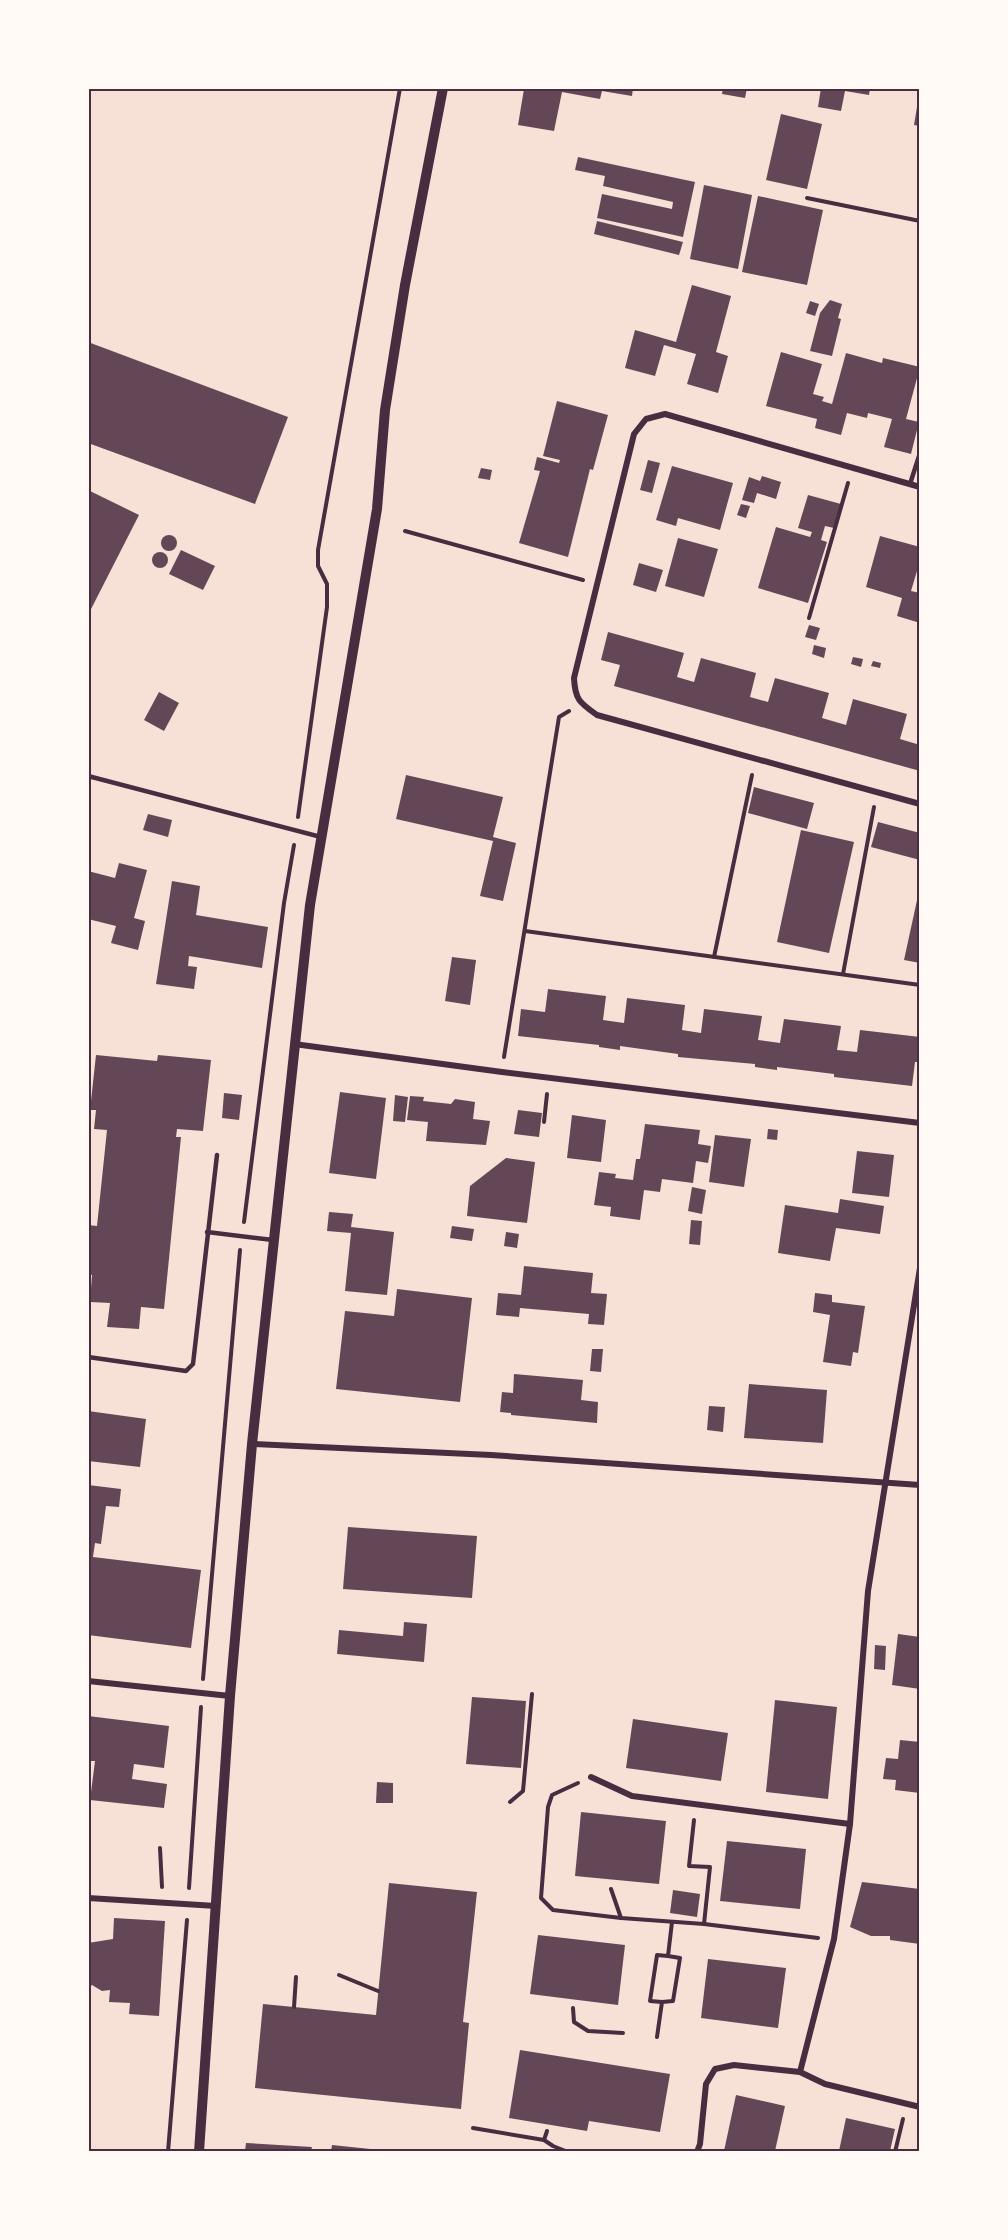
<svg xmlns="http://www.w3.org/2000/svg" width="1008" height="2240" font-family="'Times New Roman',serif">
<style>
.building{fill:#644757}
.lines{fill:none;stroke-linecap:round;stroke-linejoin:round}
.path{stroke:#4a2c40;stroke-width:4}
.service{stroke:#4a2c40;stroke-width:4.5}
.minor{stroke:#4a2c40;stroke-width:6}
.tertiary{stroke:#4a2c40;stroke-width:10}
.neatline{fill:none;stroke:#4a2c40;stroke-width:2}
</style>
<rect width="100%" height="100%" fill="#f7e1d7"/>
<g class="building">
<polygon points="531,88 633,88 632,96 602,91 600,99 562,92 554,131 518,125 524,89"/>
<polygon points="723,88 747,88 745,98 722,94"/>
<polygon points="821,88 870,88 869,95 845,91 841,111 818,107"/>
<polygon points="918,101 920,101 920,126 914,125"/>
<polygon points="781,114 822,124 807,189 766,180"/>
<polygon points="578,157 695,182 683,237 597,218 602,194 672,209 673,202 603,186 605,176 575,170"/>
<polygon points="704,185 752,195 738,269 690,259"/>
<polygon points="758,196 823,210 807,285 742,272"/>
<polygon points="597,221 683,242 679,255 594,234"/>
<polygon points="692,285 731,296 716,352 728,356 718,393 687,384 696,354 664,345 655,376 625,368 635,330 676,342"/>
<polygon points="830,300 842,304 838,318 841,319 832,356 810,351 820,313"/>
<polygon points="810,301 819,304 815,316 806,313"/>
<polygon points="88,342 288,417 255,504 88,443"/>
<polygon points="781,352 822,364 813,394 824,397 822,401 832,404 846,353 882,363 883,358 920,367 906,419 919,422 911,454 884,447 892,419 868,413 867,418 847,413 841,435 815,428 817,419 766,406"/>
<polygon points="557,401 608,415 593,470 590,469 568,557 519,543 540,471 534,470 537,457 559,463 560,460 543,456"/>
<polygon points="648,460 660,463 652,493 640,490"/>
<polygon points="672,466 733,483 720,530 678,518 676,526 656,520"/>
<polygon points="481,468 492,470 490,480 478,478"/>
<polygon points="762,476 781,482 776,499 757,493 754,503 742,500 749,477 760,481"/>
<polygon points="88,490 139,515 88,615"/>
<polygon points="808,495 841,504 834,528 825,526 821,540 827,542 808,603 758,588 776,527 810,537 812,532 798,528"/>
<polygon points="741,504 750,506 746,518 737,515"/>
<circle cx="169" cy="543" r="8"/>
<polygon points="880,536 920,547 920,561 911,591 920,593 920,623 897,616 902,598 866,587"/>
<polygon points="678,538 718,549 704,597 665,586"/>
<polygon points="181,550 215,566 203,590 169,574"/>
<circle cx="160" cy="560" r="8"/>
<polygon points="639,563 663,570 656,592 633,585"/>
<polygon points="809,625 820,628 816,640 805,637"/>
<polygon points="608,632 684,653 677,677 694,682 701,658 756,673 750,697 768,702 775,678 829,693 822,718 846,725 853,699 907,714 900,739 920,745 920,771 614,686 620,665 601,660"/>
<polygon points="814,645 826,648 824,658 812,654"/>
<polygon points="853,657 863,659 861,667 851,664"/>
<polygon points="873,661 881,663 880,668 871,666"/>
<polygon points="159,692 179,703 164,731 144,720"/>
<polygon points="406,775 503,797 493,837 516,843 503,901 480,896 493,841 396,819"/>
<polygon points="754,787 814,803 807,829 748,813"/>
<polygon points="148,814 172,820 168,837 143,830"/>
<polygon points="878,822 920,833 920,860 871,847"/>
<polygon points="801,830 854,842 829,953 777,942"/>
<polygon points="119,863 147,870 134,918 145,921 138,950 111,943 116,926 88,919 88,871 115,878"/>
<polygon points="172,881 200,886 196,915 268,927 262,968 189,956 188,966 197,967 194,989 156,984"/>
<polygon points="919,891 920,891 920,963 904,960"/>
<polygon points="452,957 476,960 470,1005 445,1001"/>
<polygon points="548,989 606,996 603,1020 624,1023 627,998 685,1005 682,1030 701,1033 704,1009 762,1016 758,1040 780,1043 784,1019 841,1026 837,1050 857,1052 860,1030 920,1037 920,1062 915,1062 912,1086 834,1077 834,1074 777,1067 777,1070 755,1067 755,1064 678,1057 678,1054 620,1046 620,1050 599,1047 599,1045 518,1036 521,1009 545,1012"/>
<polygon points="96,1055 157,1061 158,1055 211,1060 203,1131 177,1129 176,1137 181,1137 164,1309 141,1307 139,1329 107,1327 110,1303 90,1302 92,1275 88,1274 88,1225 97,1226 107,1130 94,1129 96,1110 90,1110"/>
<polygon points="340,1092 386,1098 376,1179 329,1173"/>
<polygon points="224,1093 242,1095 239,1120 222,1118"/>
<polygon points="395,1095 408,1097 405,1122 393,1121"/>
<polygon points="410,1096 424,1097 423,1101 451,1104 455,1099 475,1102 473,1119 490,1121 486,1145 426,1141 428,1122 407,1120"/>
<polygon points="518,1110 542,1113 539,1137 514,1134"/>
<polygon points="572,1115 606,1120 601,1162 567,1158"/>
<polygon points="645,1124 700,1130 698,1144 711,1146 708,1163 696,1161 693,1183 662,1179 660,1192 644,1190 640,1220 610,1216 611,1207 594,1205 599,1172 616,1174 615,1178 633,1180 636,1159 640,1159"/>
<polygon points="768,1129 778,1130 777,1140 767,1139"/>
<polygon points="715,1135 751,1139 744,1187 709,1182"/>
<polygon points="857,1151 894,1155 889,1197 852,1193"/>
<polygon points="506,1158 535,1162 527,1223 467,1216 470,1186"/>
<polygon points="692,1187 706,1190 702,1214 688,1211"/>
<polygon points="840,1199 884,1206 880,1234 836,1228 830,1261 778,1253 785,1205 838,1213"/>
<polygon points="329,1212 353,1214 351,1227 394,1232 387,1295 345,1291 351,1233 327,1231"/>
<polygon points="691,1220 702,1221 700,1245 689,1244"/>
<polygon points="452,1226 474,1229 472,1241 450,1238"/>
<polygon points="506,1232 519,1234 517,1248 504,1246"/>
<polygon points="524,1266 593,1273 591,1293 607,1294 604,1325 588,1324 589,1314 520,1308 519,1317 496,1315 498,1293 521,1295"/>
<polygon points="397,1289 472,1298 460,1402 336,1389 345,1311 394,1316"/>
<polygon points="815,1293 832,1295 832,1302 865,1306 858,1353 853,1352 851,1366 823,1362 830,1315 813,1312"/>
<polygon points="592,1349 603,1349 601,1372 590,1371"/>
<polygon points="514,1374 583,1380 581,1400 598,1402 597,1423 511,1415 511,1413 500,1412 502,1392 513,1393"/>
<polygon points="749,1384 827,1390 823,1443 744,1438"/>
<polygon points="709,1406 725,1407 723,1432 707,1430"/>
<polygon points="88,1411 146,1419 140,1467 88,1461"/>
<polygon points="88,1485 121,1489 119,1507 106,1506 101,1544 95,1543 93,1557 201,1570 191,1648 88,1635"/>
<polygon points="348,1527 477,1536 472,1598 343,1589"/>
<polygon points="404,1622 427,1624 424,1662 337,1654 339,1630 403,1636"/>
<polygon points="898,1634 920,1637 920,1689 892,1685"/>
<polygon points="875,1645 886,1646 885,1670 874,1669"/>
<polygon points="472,1697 526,1701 521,1768 466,1764"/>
<polygon points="775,1700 837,1707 828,1799 766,1792"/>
<polygon points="88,1716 169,1726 164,1768 134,1764 132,1779 167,1784 164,1808 90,1800 95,1761 88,1761"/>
<polygon points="633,1719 728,1733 721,1781 626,1768"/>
<polygon points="900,1740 920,1742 920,1793 895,1790 896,1780 883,1779 886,1758 898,1759"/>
<polygon points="377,1782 393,1783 393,1803 376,1803"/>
<polygon points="581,1812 666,1821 659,1884 575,1876"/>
<polygon points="727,1841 806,1849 800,1909 720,1901"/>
<polygon points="862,1882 920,1889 920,1944 890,1940 890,1936 871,1936 850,1927"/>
<polygon points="389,1883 477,1892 463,2022 469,2023 461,2109 255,2088 263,2004 376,2015"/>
<polygon points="673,1890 700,1894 697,1917 670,1913"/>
<polygon points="114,1918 165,1921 159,2016 129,2014 130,2003 109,2002 110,1990 102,1991 92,1985 88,1988 88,1943 113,1939"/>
<polygon points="538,1935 625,1945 618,2005 530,1994"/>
<polygon points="708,1959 786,1968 778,2028 701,2018"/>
<polygon points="520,2050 670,2074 660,2132 589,2121 587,2131 509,2118"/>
<polygon points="736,2095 785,2106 775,2151 724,2151"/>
<polygon points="846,2118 895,2129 890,2151 839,2151"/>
<polygon points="246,2143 312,2147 311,2151 245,2151"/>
<polygon points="332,2145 380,2150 380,2151 331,2151"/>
</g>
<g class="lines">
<g class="path">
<polyline points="807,198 920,221"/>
<polyline points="405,531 583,580"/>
<polyline points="809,618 848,483"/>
<polyline points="298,817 327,607 327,584 318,566 318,550 400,88"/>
<polyline points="525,931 920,985"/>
<polyline points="714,957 752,775"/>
<polyline points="843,974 874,807"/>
<polyline points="504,1057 559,717 569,711"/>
<polyline points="544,1122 547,1094"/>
<polyline points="244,1222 284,903 294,845"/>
<polyline points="203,1679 240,1250"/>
<polyline points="578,1783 552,1795 548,1807 541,1898 553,1910 621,1918"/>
<polyline points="510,1802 523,1791 532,1694"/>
<polyline points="694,1820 689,1866 710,1867 704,1924"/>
<polyline points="160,1848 162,1887"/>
<polyline points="189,1888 201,1707"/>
<polyline points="611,1889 621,1918 704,1924 818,1938"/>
<polyline points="339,1975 378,1991"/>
<polyline points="662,2002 650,2001 657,1955 668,1956"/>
<polyline points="294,2007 296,1977"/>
<polyline points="573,2008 574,2022 588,2031 623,2033"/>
<polyline points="657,2037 662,2002 673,2001 680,1958 668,1956 672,1922"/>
<polyline points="473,2128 544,2140"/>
<polyline points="547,2131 544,2140 553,2146 568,2152"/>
<polyline points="168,2152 187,1920"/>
<polyline points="895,2152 903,2119"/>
</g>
<g class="service">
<polyline points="910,484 920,453"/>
<polyline points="88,776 321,837"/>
<polyline points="207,1232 273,1240"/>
<polyline points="88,1357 186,1371 193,1364 217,1155"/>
</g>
<g class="minor">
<path d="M920,487L665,414L646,419L634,434L574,678C575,700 580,703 597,715L920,804"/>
<polyline points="294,1044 502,1072 920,1123"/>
<polyline points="252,1444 491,1455 920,1485"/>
<polyline points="88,1681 230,1696"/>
<polyline points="591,1777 632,1796 850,1824"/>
<polyline points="88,1898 216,1906"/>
<polyline points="800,2072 834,1939 850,1824 868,1591 920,1268"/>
<polyline points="697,2152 700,2144 706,2084 715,2069 734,2065 800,2072 825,2084 920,2107"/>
</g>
<polyline class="tertiary" points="199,2152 230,1696 252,1444 310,905 377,509 385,410 405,285 443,88"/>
</g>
<rect width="1008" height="2240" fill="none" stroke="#fffaf5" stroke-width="180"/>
<rect x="90" y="90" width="828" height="2060" class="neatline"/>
</svg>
